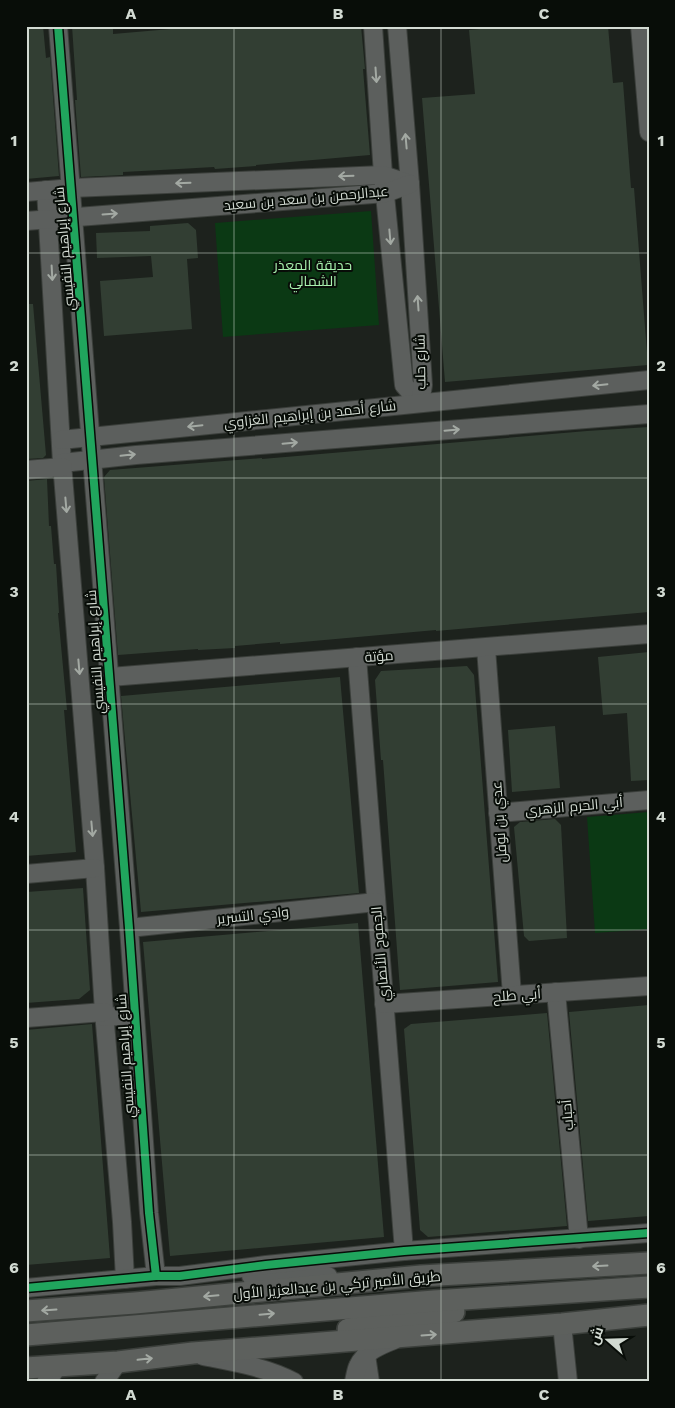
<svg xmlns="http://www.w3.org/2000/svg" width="675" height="1408" font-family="'Work Sans',Cairo,sans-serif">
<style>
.green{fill:#0b3914}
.building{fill:#323e33}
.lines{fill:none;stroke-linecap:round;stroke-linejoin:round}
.minor-casing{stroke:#3b3f3b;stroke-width:20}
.major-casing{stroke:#3b3f3b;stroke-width:24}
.minor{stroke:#5c5f5d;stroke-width:18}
.major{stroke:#5d605d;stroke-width:21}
.cycleway-casing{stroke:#080d08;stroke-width:11}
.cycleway{stroke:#20a55d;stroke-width:8}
.oneway{stroke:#a3a9a3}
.grid{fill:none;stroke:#d2dad2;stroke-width:1;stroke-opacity:0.55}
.labels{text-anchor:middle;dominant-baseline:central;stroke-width:4;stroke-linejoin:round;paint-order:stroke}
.street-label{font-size:14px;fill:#d2dad2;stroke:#080d08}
.park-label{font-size:14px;fill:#a9f2af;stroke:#080d08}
.neatline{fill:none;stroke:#d2dad2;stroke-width:2}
.grid-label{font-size:16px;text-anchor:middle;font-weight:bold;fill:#d2dad2}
</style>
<rect width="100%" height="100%" fill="#1d221d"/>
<g class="green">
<polygon points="371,211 379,325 223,337 215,223"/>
<polygon points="649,812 649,929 595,933 587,817"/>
</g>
<g class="building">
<polygon points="26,26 43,26 46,58 50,57 59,176 26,179"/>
<polygon points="72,26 113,26 113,34 205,26 361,26 365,69 363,69 370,155 256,165 256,166 215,169 214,167 179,169 123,172 123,175 81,177 75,100 77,100"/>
<polygon points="511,26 608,26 613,83 623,82 631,188 634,188 648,365 445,382 422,98 475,94 469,30"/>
<polygon points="188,223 196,230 198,258 187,259 192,329 104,336 100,281 153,277 151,256 97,258 96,233 150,231 150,226"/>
<polygon points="26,304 33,304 46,455 43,458 26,459"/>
<polygon points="649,427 649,612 436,631 436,630 280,644 280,642 235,646 235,648 198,650 198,649 118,655 104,477 110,470 262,458 262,459 587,431"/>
<polygon points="47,479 49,526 51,526 54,564 56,564 59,613 58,613 67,710 64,710 76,852 26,856 26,481"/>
<polygon points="649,652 649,780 631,781 627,713 603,715 598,657"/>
<polygon points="467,666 474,675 498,982 400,990 383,760 381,760 375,680 381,671"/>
<polygon points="340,677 359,893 141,912 121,696"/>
<polygon points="555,726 560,788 512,792 508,730"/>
<polygon points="555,819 561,825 567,938 529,941 524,936 514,827 520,822"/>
<polygon points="83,888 90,990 79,999 26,1003 26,892"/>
<polygon points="358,923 384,1237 170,1256 143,942"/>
<polygon points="649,1005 649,1216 588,1221 569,1012"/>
<polygon points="547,1013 567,1226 428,1237 420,1230 404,1029 411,1024"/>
<polygon points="92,1024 110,1258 26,1265 26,1030"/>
</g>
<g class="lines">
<g class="minor-casing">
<g id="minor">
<polyline points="58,26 129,928 149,1213 156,1276"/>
<polyline points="373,26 383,175 404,385 420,403"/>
<polyline points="397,26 410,184 423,385 420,403"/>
<polyline points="640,26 649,132"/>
<polyline points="46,190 62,463 95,868 104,1012 122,1222 125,1279"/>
<polyline points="26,192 72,188 383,175 410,184"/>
<polyline points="26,221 386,193 410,184"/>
<polyline points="61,440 649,380"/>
<polyline points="62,463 136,455 649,414"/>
<polyline points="26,470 63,467"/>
<polyline points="486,648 512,995"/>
<polyline points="357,657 404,1251"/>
<polyline points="110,677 649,634"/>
<polyline points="498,813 649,800"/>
<polyline points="26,874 95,868"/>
<polyline points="129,928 376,902"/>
<polyline points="556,992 579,1239"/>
<polyline points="384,1004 649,986"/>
<polyline points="104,1017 135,1015"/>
<polyline points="26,1018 104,1012"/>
<polyline points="251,1276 328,1276"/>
<polyline points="26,1288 156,1276 180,1276 266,1265 404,1251 649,1233"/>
<polyline points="562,1324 568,1382"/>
<polyline points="366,1355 370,1382"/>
<path d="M203,1356C233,1362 266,1367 294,1382"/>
<polyline points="46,1382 59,1365"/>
<polyline points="104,1382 118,1362"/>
<path d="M354,1382C355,1377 356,1370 358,1366C364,1352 381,1345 394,1340"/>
</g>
</g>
<g class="major-casing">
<g id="major">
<polyline points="26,1311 135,1303 421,1276 649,1263"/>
<polyline points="348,1329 454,1312"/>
<polyline points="26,1335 434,1301 649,1287"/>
<polyline points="26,1368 118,1362 193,1353 562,1324 649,1315"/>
</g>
</g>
<use href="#minor" class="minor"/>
<use href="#major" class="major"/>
<g class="cycleway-casing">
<g id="cycleway">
<polyline points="58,26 129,928 149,1213 156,1276"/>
<polyline points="26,1288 156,1276 180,1276 266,1265 404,1251 649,1233"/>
</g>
</g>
<use href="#cycleway" class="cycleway"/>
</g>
<defs><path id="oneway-shaft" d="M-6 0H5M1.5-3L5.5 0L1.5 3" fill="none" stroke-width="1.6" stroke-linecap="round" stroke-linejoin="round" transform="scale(1.25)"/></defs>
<g class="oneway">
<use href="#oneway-shaft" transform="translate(376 75) rotate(86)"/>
<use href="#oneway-shaft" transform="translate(406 141) rotate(-95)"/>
<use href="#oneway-shaft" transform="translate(346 176) rotate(178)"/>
<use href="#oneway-shaft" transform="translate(183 183) rotate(178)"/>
<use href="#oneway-shaft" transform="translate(110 214) rotate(-4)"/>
<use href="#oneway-shaft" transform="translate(390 237) rotate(85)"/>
<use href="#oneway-shaft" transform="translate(52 273) rotate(87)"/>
<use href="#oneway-shaft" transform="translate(418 303) rotate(-94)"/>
<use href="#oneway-shaft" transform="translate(600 385) rotate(174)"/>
<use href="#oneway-shaft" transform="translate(195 426) rotate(174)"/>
<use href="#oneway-shaft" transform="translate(452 430) rotate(-5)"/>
<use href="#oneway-shaft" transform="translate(290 443) rotate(-5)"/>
<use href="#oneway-shaft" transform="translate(128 455) rotate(-6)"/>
<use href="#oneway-shaft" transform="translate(66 505) rotate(85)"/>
<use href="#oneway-shaft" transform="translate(79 667) rotate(85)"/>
<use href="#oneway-shaft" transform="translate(92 829) rotate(85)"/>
<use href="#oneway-shaft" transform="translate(600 1266) rotate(177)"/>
<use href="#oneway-shaft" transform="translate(211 1296) rotate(175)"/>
<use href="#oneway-shaft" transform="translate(49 1310) rotate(176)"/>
<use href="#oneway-shaft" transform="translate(267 1314) rotate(-5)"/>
<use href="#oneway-shaft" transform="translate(429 1335) rotate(-4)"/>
<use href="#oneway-shaft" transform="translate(145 1359) rotate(-6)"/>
</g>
<path class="grid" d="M234,26V1382M441,26V1382M26,253H649M26,478H649M26,704H649M26,930H649M26,1155H649"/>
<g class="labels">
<g class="street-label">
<text transform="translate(306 198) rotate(-5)">عبدالرحمن بن سعد بن سعيد</text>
<text transform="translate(64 249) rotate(-95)">شارع إبراهيم النفيسي</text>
<text transform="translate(420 362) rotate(-91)">شارع حلب</text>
<text transform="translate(310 414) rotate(-6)">شارع أحمد بن إبراهيم الغزاوي</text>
<text transform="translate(95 652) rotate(-94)">شارع إبراهيم النفيسي</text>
<text transform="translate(379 656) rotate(-4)">مؤتة</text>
<text transform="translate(574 806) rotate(-5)">أبي الحرم الزهري</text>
<text transform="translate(499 822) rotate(-94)">عدي بن نوفل</text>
<text transform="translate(253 915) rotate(-6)">وادي التسرير</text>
<text transform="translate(380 954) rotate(-95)">الجموح الأنصاري</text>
<text transform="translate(517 995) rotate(-4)">أبي طلح</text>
<text transform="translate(125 1056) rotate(-94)">شارع إبراهيم النفيسي</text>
<text transform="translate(567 1115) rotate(-95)">أحباب</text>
<text transform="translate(337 1285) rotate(-5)">طريق الأمير تركي بن عبدالعزيز الأول</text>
</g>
<g class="park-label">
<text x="313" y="265">حديقة المعذر<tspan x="313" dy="16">الشمالي</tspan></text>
</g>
</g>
<rect width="675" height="1408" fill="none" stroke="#080d08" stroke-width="55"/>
<g transform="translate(608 1340) rotate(290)" stroke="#080d08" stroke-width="4" paint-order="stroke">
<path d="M0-4L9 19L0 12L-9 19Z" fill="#d2dad2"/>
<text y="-8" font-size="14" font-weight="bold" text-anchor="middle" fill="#d2dad2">ش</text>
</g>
<rect x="28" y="28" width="620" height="1352" class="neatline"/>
<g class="grid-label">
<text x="131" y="19">A</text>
<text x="338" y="19">B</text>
<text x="544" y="19">C</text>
<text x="14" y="146">1</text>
<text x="661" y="146">1</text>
<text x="14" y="371">2</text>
<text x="661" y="371">2</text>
<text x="14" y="597">3</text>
<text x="661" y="597">3</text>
<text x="14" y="822">4</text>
<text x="661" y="822">4</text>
<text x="14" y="1048">5</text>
<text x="661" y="1048">5</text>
<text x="14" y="1273">6</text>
<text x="661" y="1273">6</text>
<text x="131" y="1400">A</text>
<text x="338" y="1400">B</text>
<text x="544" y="1400">C</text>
</g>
</svg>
